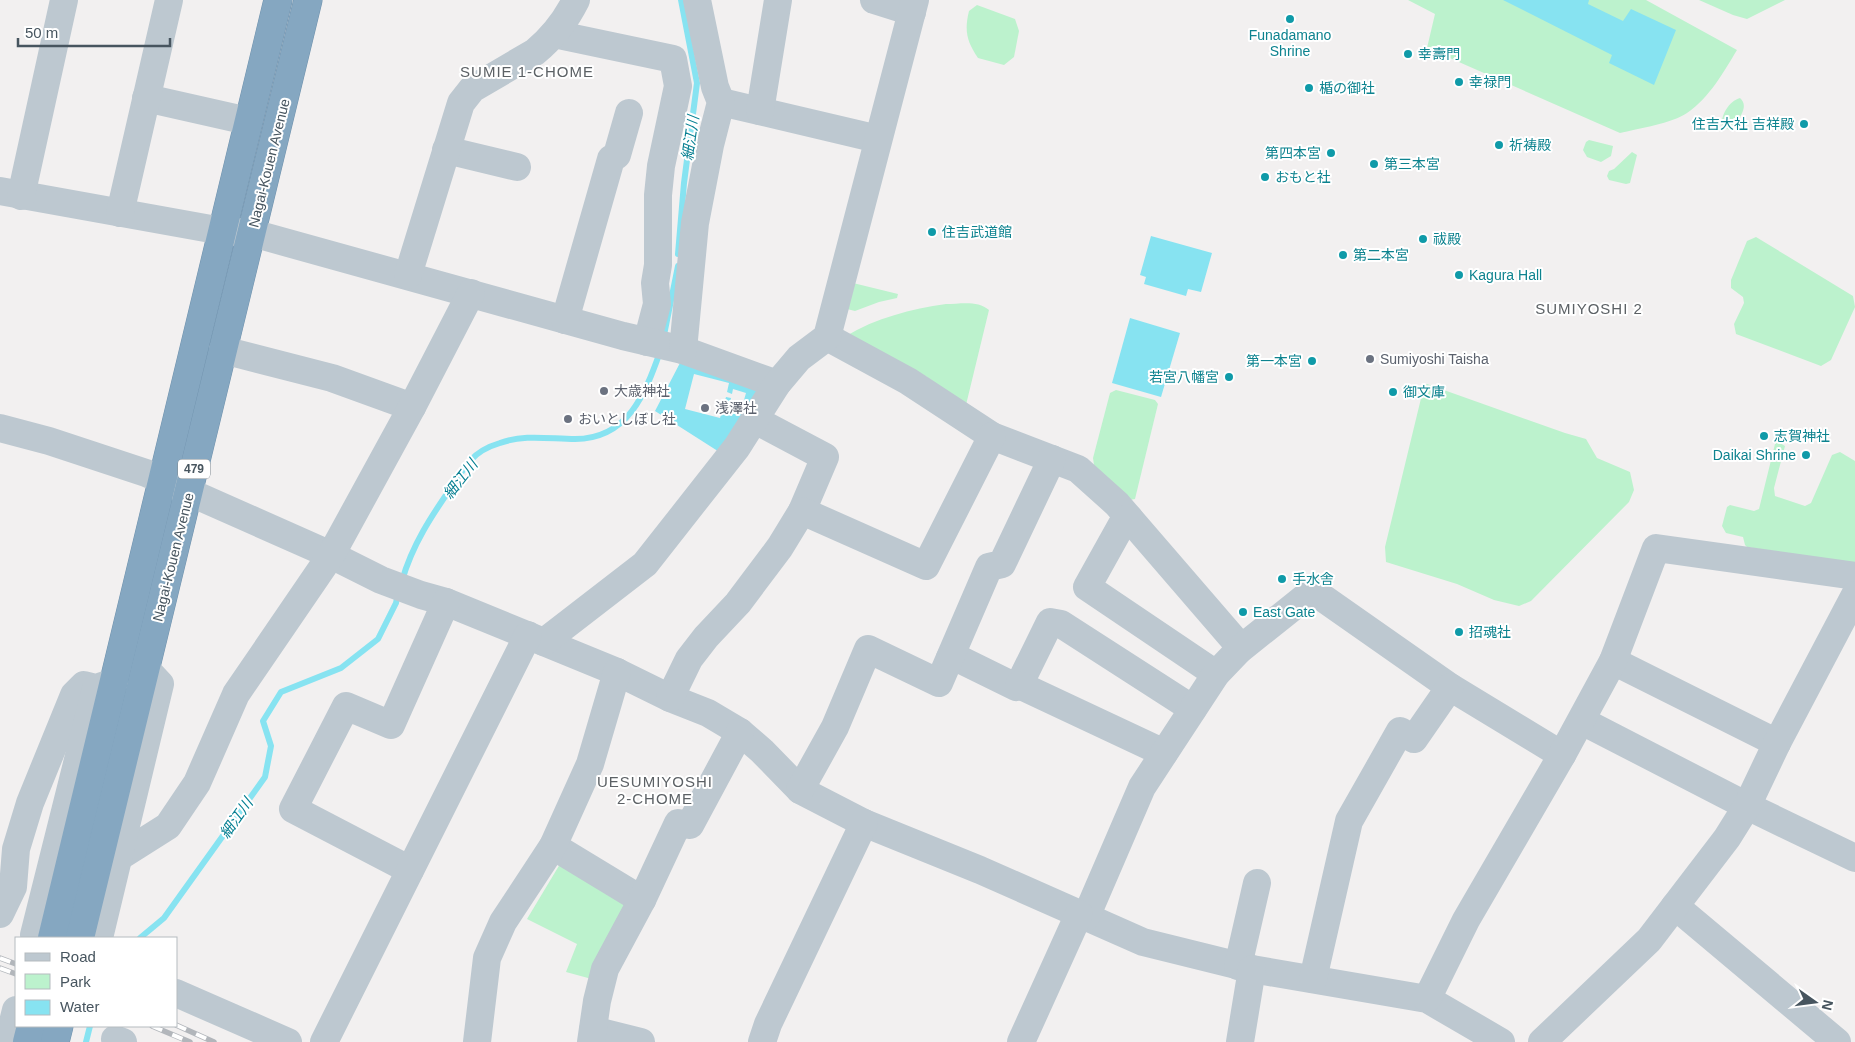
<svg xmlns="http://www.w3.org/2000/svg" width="1855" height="1042" font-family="Helvetica,'Noto Sans JP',sans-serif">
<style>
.green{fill:#bcf2cd}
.water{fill:#87e3f1;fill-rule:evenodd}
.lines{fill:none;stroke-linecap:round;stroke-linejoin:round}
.stream{stroke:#87e3f1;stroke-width:6}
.highway-casing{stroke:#7092ad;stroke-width:29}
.minor{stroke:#bdc8d0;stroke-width:28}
.highway{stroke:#85a7c1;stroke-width:28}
.rail-casing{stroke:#b2b6bb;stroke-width:5.5}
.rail{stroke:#fff;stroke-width:4;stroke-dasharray:11;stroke-linecap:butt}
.culture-dot{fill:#0f9aa8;stroke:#fff;stroke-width:2}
.worship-dot{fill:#6b7280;stroke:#fff;stroke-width:2}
.labels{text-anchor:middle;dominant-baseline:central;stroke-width:4;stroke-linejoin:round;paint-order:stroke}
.shield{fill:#fff;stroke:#7e888f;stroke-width:1}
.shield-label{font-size:12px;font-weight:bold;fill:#47555f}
.culture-label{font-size:14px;fill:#0d838f;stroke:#fff;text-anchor:start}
.street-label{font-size:14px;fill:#47555f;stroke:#fff}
.worship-label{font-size:14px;fill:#5b616d;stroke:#fff;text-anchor:start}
.neighbourhood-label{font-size:15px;letter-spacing:1px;fill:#5c6165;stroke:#fff}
.water-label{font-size:15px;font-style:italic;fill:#078093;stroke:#fff}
</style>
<rect width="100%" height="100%" fill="#f2f0f0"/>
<g class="green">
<path d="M1408,0H1646L1737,50C1723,73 1710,97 1687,113C1673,123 1637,129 1620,133L1427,48L1435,14Z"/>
<polygon points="1699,0 1785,0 1747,19 1733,15"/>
<path d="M977,5L1015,19L1019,31L1014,57L1004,65L978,58C967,42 964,31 969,11Z"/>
<path d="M1740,98C1750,107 1738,119 1733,128L1730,130L1722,127C1720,116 1729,101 1740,98Z"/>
<polygon points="1589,140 1613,146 1611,156 1601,162 1587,157 1583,150 1586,142"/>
<polygon points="1632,152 1637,155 1630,183 1626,184 1609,180 1607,176 1609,171 1614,169"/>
<polygon points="1756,237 1853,296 1855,307 1831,360 1821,366 1736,334 1734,324 1744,303 1743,297 1731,288 1731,280 1747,241"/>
<polygon points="853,283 898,294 897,298 879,302 855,311 847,309"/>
<path d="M946,304C960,304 978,300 989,310L965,409L947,397L927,377L845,340L846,336C876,318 911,309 946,304Z"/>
<polygon points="1427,384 1565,433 1586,439 1597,458 1630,472 1634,490 1629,502 1531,601 1519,606 1494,600 1457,584 1386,562 1385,547 1424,386"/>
<polygon points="1116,390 1155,400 1158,404 1135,499 1129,500 1094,465 1093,458 1110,393"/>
<polygon points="1778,442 1785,446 1774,488 1775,496 1805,506 1811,503 1832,455 1840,452 1855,461 1855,565 1747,547 1745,545 1743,537 1726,533 1722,526 1727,507 1730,505 1754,511 1759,509 1775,444"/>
<polygon points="563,859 638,902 599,981 566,972 577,944 527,919"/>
</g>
<g class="water">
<polygon points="1503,0 1589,0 1588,4 1623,21 1631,9 1676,30 1654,85 1609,63 1612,55"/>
<polygon points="1151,236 1212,253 1201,292 1188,289 1186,296 1144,284 1146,277 1140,275"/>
<polygon points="1130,318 1180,333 1161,397 1112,383"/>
<path d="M681,361L761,386L724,455L655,411ZM694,374L729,383L727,392L732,394L733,389L746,393L742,407L730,404L731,398L726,397L720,418L685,409Z"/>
</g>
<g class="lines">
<g class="stream">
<polyline points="678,254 684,183 697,83 681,0"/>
<polyline points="663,340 678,266"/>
<path d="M402,581C412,545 432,515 453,485C459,477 464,467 471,460C478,452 490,446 500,443C524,434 550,439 575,439C628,439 645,394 660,352"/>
<polyline points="140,938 164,918 265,777 271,746 263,721 281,692 341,668 378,639 396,603 398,593"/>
<polyline points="86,1042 90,1026"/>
</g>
<g class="highway-casing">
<g id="highway">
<polyline points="52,938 278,0"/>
<polyline points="80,938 308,0"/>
<polyline points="27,1042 31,1026"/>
<polyline points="55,1042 59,1026"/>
</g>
</g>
<g class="minor">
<polyline points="874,0 912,12"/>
<polyline points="554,34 673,59 678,86 661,166 658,195 658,265 655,283 657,304 647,342"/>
<polyline points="146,98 248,121"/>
<polyline points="721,102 878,139"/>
<polyline points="760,111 778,0"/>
<polyline points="446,150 517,167"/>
<polyline points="0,191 222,231 252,233 623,336 683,350 777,384"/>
<polyline points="21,196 64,0"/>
<polyline points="120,213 169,0"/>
<path d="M408,275L461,103L472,89L535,52C552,38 566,20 576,0"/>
<polyline points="565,320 611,159 617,155 629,113"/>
<polyline points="827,337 908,381 992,436 1078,469 1117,504 1236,642 1239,650"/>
<polyline points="223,350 332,378 412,407"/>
<polyline points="683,350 695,223 710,145 721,102 715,87 697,0"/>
<polyline points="755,420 825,457 802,511"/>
<polyline points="0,428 49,441 146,473 331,555 381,580 421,595 446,602 617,672 670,698 708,713 740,732 762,751 800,790 864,823 980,870 1143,942 1252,969 1427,999 1501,1042"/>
<polyline points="1129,518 1121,526 1087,587 1216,674"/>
<polyline points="544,642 645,564 737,447 777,384 799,358 827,337 915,0"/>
<polyline points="950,658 961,660 1016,687 1019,685 1050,622 1061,624 1193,709"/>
<polyline points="1613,661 1777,743"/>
<polyline points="1019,685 1164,753"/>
<polyline points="670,698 689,659 706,637 738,603 780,547 802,511 926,566 992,436"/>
<polyline points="1582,721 1747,806 1855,858"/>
<polyline points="800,790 835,727 868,649 939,683 989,567 1002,564 1052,459"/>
<polyline points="553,846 642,900"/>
<polyline points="119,857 168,826 197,783 236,694 331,555 412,407 471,293"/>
<polyline points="410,870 293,809 346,706 391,725 446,602"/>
<polyline points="1675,906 1837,1042"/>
<polyline points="0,914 13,887 16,849 30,803 74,695 84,685 96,688 114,682"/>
<polyline points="1086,917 1142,787 1216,674 1239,650 1313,591 1450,687 1562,755"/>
<polyline points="34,935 96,688"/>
<polyline points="99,938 160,684 146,669"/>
<polyline points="1238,966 1257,883"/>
<polyline points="1313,979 1349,821 1400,731 1414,739 1450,687"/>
<polyline points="176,993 288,1042"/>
<polyline points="1427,999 1466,920 1562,755 1613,661 1656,548 1855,576"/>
<polyline points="593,1030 641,1042"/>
<polyline points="115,1039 123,1042"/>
<polyline points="8,1042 16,1010"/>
<polyline points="324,1042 528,635"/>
<polyline points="477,1042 487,958 503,922 553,846 590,764 617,672"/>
<polyline points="591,1042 597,1001 605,969 642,900 678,823 690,825 740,732"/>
<polyline points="762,1042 768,1024 864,823"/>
<polyline points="1021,1042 1079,914"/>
<polyline points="1240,1042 1252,969"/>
<polyline points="1542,1042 1649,940 1727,838 1747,806 1777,743 1855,595"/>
</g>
<use href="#highway" class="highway"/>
<g class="rail-casing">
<g id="rail">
<polyline points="0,958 16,964"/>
<polyline points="0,968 16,974"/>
<polyline points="176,1025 214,1042"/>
<polyline points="152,1026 190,1042"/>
</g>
</g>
<use href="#rail" class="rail"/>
</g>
<g class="culture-dot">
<circle cx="1290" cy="19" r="5"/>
<circle cx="1408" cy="54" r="5"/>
<circle cx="1459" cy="82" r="5"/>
<circle cx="1309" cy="88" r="5"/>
<circle cx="1804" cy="124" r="5"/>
<circle cx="1499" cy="145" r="5"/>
<circle cx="1331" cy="153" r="5"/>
<circle cx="1374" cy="164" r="5"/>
<circle cx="1265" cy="177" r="5"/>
<circle cx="932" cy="232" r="5"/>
<circle cx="1423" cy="239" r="5"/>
<circle cx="1343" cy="255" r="5"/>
<circle cx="1459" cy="275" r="5"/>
<circle cx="1312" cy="361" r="5"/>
<circle cx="1229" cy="377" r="5"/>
<circle cx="1393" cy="392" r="5"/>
<circle cx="1764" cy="436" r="5"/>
<circle cx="1806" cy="455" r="5"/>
<circle cx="1282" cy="579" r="5"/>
<circle cx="1243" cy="612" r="5"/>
<circle cx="1459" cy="632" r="5"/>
</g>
<g class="worship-dot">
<circle cx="1370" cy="359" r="5"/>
<circle cx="604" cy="391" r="5"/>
<circle cx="705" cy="408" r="5"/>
<circle cx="568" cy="419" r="5"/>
</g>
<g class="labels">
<rect class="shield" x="178" y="459.5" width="32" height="19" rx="4"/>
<g class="shield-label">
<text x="194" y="469">479</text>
</g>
<g class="culture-label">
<text x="1290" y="35" text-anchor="middle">Funadamano<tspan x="1290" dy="16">Shrine</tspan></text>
<text x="1418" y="54">幸壽門</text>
<text x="1469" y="82">幸禄門</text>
<text x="1319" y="88">楯の御社</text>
<text x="1794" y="124" text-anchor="end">住吉大社 吉祥殿</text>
<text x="1509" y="145">祈祷殿</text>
<text x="1321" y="153" text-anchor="end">第四本宮</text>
<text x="1384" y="164">第三本宮</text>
<text x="1275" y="177">おもと社</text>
<text x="942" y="232">住吉武道館</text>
<text x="1433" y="239">祓殿</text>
<text x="1353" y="255">第二本宮</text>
<text x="1469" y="275">Kagura Hall</text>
<text x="1302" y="361" text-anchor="end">第一本宮</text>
<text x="1219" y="377" text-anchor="end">若宮八幡宮</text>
<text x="1403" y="392">御文庫</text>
<text x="1774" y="436">志賀神社</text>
<text x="1796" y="455" text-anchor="end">Daikai Shrine</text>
<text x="1292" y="579">手水舎</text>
<text x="1253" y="612">East Gate</text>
<text x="1469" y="632">招魂社</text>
</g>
<g class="street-label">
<text transform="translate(269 163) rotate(-76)">Nagai-Kouen Avenue</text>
<text transform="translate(173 557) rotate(-76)">Nagai-Kouen Avenue</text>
</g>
<g class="worship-label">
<text x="1380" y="359">Sumiyoshi Taisha</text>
<text x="614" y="391">大歳神社</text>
<text x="715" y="408">浅澤社</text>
<text x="578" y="419">おいとしぼし社</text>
</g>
<g class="neighbourhood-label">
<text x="527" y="71">SUMIE 1-CHOME</text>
<text x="1589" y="308">SUMIYOSHI 2</text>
<text x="655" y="781">UESUMIYOSHI<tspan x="655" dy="17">2-CHOME</tspan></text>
</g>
<g class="water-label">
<text transform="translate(690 138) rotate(-82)">細江川</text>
<text transform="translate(460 479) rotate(-52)">細江川</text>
<text transform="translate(236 818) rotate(-55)">細江川</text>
</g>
</g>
<rect x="15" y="937" width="162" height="90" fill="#ffffff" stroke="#b5bbbf"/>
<rect x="25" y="953" width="25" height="8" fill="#bdc8d0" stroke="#b5bbbf"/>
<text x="60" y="962" font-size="15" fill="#47555f">Road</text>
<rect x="25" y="974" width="25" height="15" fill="#bcf2cd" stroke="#b5bbbf"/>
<text x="60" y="987" font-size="15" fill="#47555f">Park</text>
<rect x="25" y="1000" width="25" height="15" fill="#87e3f1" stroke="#b5bbbf"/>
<text x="60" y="1012" font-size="15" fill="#47555f">Water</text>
<g transform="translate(1815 1002) rotate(104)" stroke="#ffffff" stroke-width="4" paint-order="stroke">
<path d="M0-4L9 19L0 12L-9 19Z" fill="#47555f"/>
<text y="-8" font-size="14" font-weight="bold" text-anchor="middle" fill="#47555f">N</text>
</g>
<path d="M18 38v8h152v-8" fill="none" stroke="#47555f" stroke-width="2.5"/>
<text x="25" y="38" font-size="15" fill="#47555f" stroke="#ffffff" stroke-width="4" paint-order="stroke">50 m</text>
</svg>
